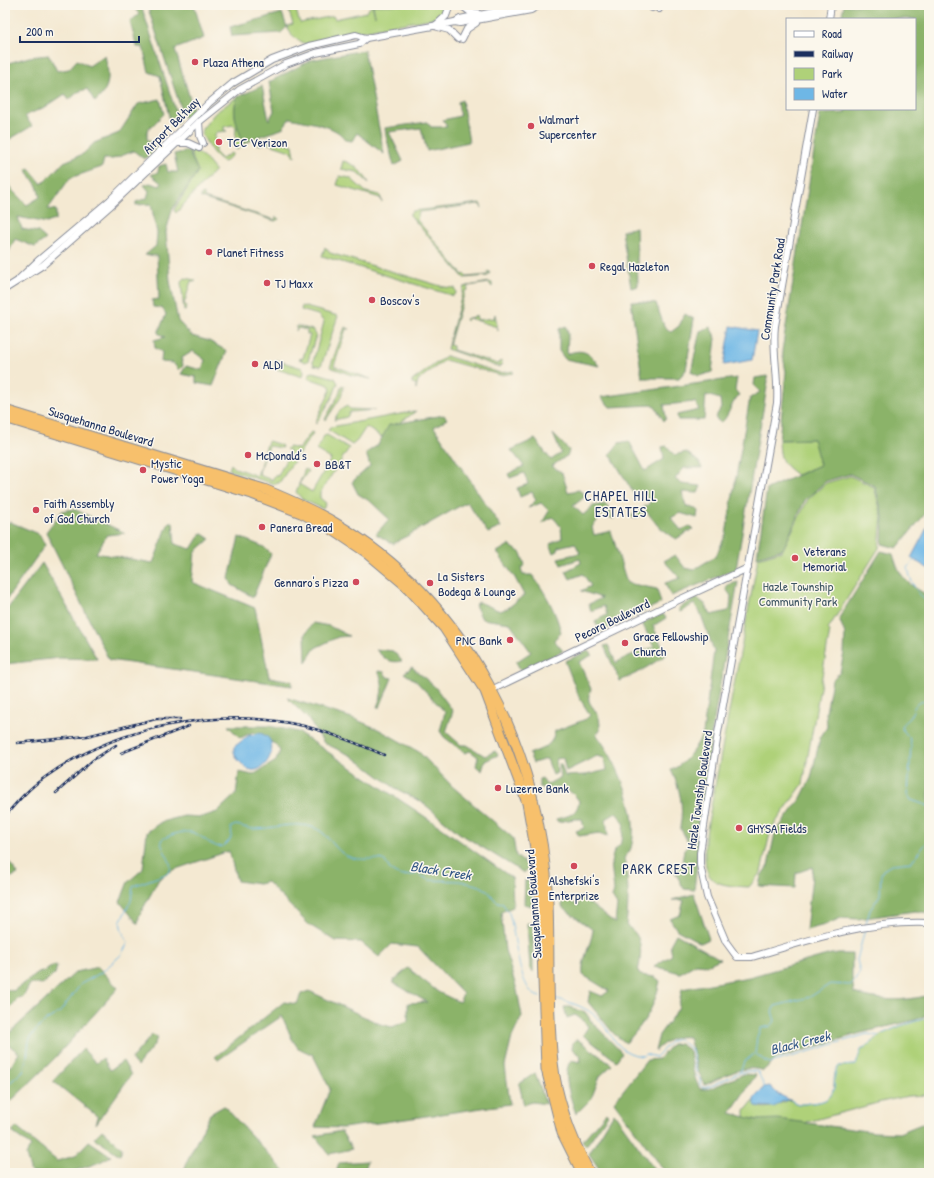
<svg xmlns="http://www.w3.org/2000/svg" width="934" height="1178" font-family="'Patrick Hand',sans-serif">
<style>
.green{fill:#afd179;stroke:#65806c}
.forest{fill:#8bb369;stroke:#537164}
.water{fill:#6eb7e6;stroke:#4473a2}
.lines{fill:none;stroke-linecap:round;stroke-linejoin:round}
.stream{stroke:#6eb7e6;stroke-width:1}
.minor-casing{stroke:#888c98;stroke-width:8}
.highway-casing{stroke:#888c98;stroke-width:11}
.minor{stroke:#fff;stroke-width:6}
.highway{stroke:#f7c06c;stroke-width:9}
.rail-casing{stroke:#1b2f5e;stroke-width:2.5}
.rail{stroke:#fbf7ec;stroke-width:1;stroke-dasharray:3;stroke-linecap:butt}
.poi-dot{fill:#d1495b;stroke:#fbf7ec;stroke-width:1.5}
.labels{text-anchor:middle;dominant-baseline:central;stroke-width:3;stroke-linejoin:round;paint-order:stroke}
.poi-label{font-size:13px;fill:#1b2f5e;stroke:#fbf7ec;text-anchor:start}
.street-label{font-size:13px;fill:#1b2f5e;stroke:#fbf7ec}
.park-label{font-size:13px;fill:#405865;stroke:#fbf7ec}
.neighbourhood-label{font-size:14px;letter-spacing:1px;fill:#1b2f5e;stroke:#fbf7ec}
.water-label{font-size:14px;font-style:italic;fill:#345887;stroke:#fbf7ec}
</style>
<rect width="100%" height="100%" fill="#fbf7ec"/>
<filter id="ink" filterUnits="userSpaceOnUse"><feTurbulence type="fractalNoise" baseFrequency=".025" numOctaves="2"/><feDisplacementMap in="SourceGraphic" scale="8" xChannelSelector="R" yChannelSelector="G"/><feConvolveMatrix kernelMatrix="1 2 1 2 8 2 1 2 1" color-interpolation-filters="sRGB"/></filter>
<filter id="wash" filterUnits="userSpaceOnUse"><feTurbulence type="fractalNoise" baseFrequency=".012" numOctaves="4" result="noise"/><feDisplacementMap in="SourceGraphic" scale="16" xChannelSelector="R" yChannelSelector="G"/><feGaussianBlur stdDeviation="0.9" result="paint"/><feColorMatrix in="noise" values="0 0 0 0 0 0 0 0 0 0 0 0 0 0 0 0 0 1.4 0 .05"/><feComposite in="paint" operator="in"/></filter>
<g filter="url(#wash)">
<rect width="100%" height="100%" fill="#f4e9d2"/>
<g class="green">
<polygon points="372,5 375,16 373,5 445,5 441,14 435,18 378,28 305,44 292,36 287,26 293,24 288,9 295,7 300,23 333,16 335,19 366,12"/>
<path d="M237,97C231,114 238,128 244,144L237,150L233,146L235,145L236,127L232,125L224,127V130L227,131L217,132L215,134V152L222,159L231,153L233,154L226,161L223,162L213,153L202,135V129L215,113Z"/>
<polygon points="270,140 280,141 293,145 295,156 292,155 293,152 264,142 262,145 258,144"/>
<polygon points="187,145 205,158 215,170 176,213 174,210 198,171"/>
<path d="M343,161C353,162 365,175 369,183L357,172L341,169Z"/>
<polygon points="340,176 350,178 366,192 380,195 382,202 380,198 337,185"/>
<polygon points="204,194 204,198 275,220 276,217 279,219 275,221 201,198 201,195"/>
<polygon points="480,203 482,208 479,204 419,212 417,220 463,275 465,274 467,277 488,275 488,271 490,272 488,276 464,278 410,215 410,213 413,211"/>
<polygon points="325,247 330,253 444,287 455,288 456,293 453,296 447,294 322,256"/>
<polygon points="185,278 195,280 195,282 191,281 184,304 187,306 185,311 184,311 181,282"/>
<polygon points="489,282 492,283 492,287 489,283 467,286 468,290 465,291 449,345 453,346 453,350 498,364 501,361 502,364 499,367 447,349 464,287"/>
<polygon points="302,306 338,316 321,366 314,365 313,362 324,322 318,315 301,310"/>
<polygon points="495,314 498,330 497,327 469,318 466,321 465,319 476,316 478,320 494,318"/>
<polygon points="297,326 313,330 316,335 308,361 305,362 299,359 303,358 310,335 307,334 307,330 299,328 296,331"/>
<polygon points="345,327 350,329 346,329 334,366 371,379 351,375 330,367"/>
<polygon points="446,356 500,373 513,371 513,373 500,375 445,360 418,380 416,390 416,384 412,383 412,381"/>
<polygon points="276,360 302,368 304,372 303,377 273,368"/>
<polygon points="313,372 335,378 338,383 333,396 316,424 315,423 331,389 329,385 308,378 310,373"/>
<polygon points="342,385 344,386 341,397 326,420 325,419 338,396"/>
<polygon points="347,406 350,409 375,410 350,412 347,417 334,420 340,410"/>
<polygon points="416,411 381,437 366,427 357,441 352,445 328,430 331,427"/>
<polygon points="311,432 313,433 279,483 274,484 229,470 231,464 235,468 257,476 268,441 281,445 282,448 269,446 259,472 261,476 272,480 275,475 278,476 290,451 286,449 288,447 299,449"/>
<polygon points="327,435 349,448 320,493 320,498 326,503 323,509 302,499 296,492 305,469 308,471 299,484 312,492 331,459 316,450 324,436"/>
<path d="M814,439L820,465L797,475C781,463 780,460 779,440Z"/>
<path d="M850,476L874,487L882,516L879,548L828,629L830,631L803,784L771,829L761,872L749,887C707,885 704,880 705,839L758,558L782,551L808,499L826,483Z"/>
<path d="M929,1017V1095L908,1096L881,1102L800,1124L782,1125L745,1117V1111L753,1101C762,1116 779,1102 790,1100C799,1106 802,1104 811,1103C846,1101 827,1077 839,1066L856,1065L861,1050L882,1034L900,1026Z"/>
</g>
<g class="forest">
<polygon points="132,5 141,5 179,121 171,126 160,76 149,72 143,47 137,47 130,22 139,14"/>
<polygon points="147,5 194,5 204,38 175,49 194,112 184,118"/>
<polygon points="844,5 929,5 929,443 926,444 929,446 929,509 897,548 882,544 883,516 875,486 850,474 826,481 805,500 783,549 757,557 767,489 820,465 813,439 779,440 786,372 782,351 820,114 845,113 845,109 915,109 915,19 841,19"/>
<polygon points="282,13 287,27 281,33 232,36 230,27"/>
<path d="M364,50L384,154L357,133L352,141L345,140C338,125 305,122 290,118L282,129L257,137L244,144C238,128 231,114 237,97L262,86L269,120L274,111L269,82L311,60Z"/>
<path d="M49,55L57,71L69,69L77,60L89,66L105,55C109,76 112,86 95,102L87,89L78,92L69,100L65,94L47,106L25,116L32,126L5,142V64L29,57Z"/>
<polygon points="160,99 164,114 147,131 147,139 158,148 144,159 134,151 113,159 104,159 102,167 70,178 48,209 56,210 56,219 47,223 18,217 22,229 38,232 46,239 35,247 15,239 5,260 5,183 7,182 13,191 27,205 40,197 37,186 26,169 29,168 42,184 64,162 83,154 94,143 119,133 138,104"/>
<polygon points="462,100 469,142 427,151 421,128 389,132 403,161 394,166 386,136 385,128 427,122 431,127 447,127 443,120 460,116 458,102"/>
<polygon points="188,151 198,171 172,210 166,232 170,281 178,321 192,336 209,341 227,351 213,386 196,383 196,377 181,374 186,366 202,370 205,360 193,351 182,358 183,366 179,370 173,363 161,362 162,352 155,348 154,340 165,337 158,333 166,314 162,308 153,307 152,300 159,299 157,256 145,255 156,246 157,233 151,204 136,205 136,202 147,198 149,191 144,185 150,183 160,186 161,183 151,175 158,172 159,166 166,164 168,172 178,172 174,154"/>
<polygon points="636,227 638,286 631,288 622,231"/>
<polygon points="631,301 656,303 664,326 671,332 679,326 685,314 694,319 686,370 679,378 642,378"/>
<path d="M566,326L568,334L567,354C582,348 590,352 599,366L565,359L559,351V329Z"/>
<polygon points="710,327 716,338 712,372 699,376 691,372 700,331"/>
<polygon points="767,376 768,381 736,569 671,596 665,583 680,578 664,561 675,555 685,568 693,570 716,556 726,534 750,398 760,392 754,385 755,378"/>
<path d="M737,378L735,390L739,395C730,404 730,415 721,423L715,418L721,408L720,399L706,395L704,420H678L677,415L699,410L695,402L664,405L666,418L664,421L654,405L610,407L601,397Z"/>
<polygon points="444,415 447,419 434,427 501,527 488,533 467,502 393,544 376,534 389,519 371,502 358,494 352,482 370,466 366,453 378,445 389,425"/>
<polygon points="553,434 569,450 568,455 552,466 562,473 568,492 579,490 586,496 573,506 583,515 593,506 606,504 614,519 603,514 592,527 594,535 611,531 627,583 657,589 661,603 600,632 595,621 607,615 604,606 591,611 589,604 602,598 581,591 591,586 583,574 570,579 566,571 581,563 580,559 561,565 558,558 580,553 575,543 558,547 558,551 554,553 550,544 562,538 561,527 553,517 542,523 549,511 541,503 528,508 536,500 532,492 520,497 517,488 528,484 524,473 510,478 508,474 524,466 511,450 535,439 551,460 561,453"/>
<polygon points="629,441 645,471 664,459 662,447 667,446 674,455 686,452 699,462 702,468 684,468 675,479 682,484 701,486 698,493 682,492 686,506 698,510 697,518 680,513 671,518 681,530 690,526 693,529 676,539 658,526 647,512 634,519 631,516 650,503 644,491 634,494 610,454 619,443"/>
<polygon points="74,509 125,533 107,535 96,553 153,563 169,522 173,522 175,544 191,549 201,533 210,539 195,552 192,582 255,608 269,677 292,681 292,686 109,660 46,532 62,511"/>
<polygon points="10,522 39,534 45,545 5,602 5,525"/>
<polygon points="239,537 264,547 271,554 253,597 232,585 229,578"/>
<path d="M509,545L521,553L525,565L521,568L523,575H532C545,591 556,612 561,632L554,640L563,651L521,671L516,662L531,652L510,623L482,619L475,605L479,602L500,611L508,608L524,595L515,578L497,552Z"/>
<path d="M881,551L893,554C900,579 908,584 929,596V913L915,911L858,919L841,918L825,925L806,930L813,867L796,873L795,888L759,886L761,876L768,866L775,833L801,798L811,778L820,738L827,727L826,712L832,680L840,672L844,653L845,634L839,618Z"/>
<polygon points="42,563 97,659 60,658 5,664 5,612"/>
<path d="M738,582L712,731L694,890L684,889L674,870L682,863L684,849L689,844L680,827C684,806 680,788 671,770C686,764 696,747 703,733L714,651L700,612L694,604L680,612L679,608L697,598L705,604L711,615L728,611L730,609L731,596L726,589L728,585Z"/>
<path d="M663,614L666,618L653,626L666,655L641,671L620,681L604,646L608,645L616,663C627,655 641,652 654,647L642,623Z"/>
<polygon points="313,623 329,626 349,636 338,637 315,648 306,662 305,634"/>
<path d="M375,649L393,651L402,661C389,664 384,658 375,649Z"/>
<path d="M588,651L592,655L579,662L591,689C585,703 592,704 598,715C600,719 600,726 600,731L596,734C617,760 641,815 631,848C630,852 626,855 624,858C629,881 629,902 626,925C629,928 633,930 635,933C643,942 641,960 638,971L640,975L655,977L660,981C654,1009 645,1022 626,1043L614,1034L588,1002L590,991L602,996L609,991L583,975C581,959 591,946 593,930L562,907V894L578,906V898L581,897L615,923L617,905L612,897L614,891L611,862L614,851L622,842L624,822L616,813L606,819L608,836L599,833L579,836L576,831L584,828L582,819H574L558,822L556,819C568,816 577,815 579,801C567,783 558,792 539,787V779L542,778L546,785L561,777L559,764H561L565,776L586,775L607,770L604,758L597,756L566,771L563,758L556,759L557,773L553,775L547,759L533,763L529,754C543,748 552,747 555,731L586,719L590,715L579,697L565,661Z"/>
<polygon points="412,667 435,687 453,711 446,732 461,745 467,745 485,756 495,751 498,755 485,761 482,771 476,766 478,757 470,751 465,753 444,737 440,731 445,712 416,681 404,673"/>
<path d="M378,671L384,672L387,677L392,678L380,707H377C382,694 385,684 378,671Z"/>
<polygon points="287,698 352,718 378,729 419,752 453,787 513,838 516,856 530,867 524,873 459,833 423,803 395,788 352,756 324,743 308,719"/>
<polygon points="228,726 269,726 298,732 439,826 512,878 513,907 501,912 505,950 517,990 522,1016 512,1037 505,1066 510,1104 343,1128 315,1127 330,1089 313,1055 298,1048 292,1039 282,1016 218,1060 215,1057 284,1002 297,1004 301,994 309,991 380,1024 392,1027 408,1021 408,1003 427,1002 392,982 408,968 438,992 459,1002 463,994 418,947 392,944 379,957 361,942 335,941 308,924 267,882 259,884 237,881 229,851 173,870 159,879 139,916 138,924 120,902 128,882 143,869 147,832 161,822 184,816 202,817 217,812 236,794 239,772 253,775 276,761 280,751 275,744 253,732 240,738"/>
<polygon points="5,857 18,874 5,880"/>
<polygon points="525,880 532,882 532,906 524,904"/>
<polygon points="694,894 709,939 701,943 677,930 670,919 680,915 684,900 672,900"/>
<polygon points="527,923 533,924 533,972 530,969"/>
<polygon points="676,934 720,959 707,965 696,964 680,973 654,966 672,955 670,945"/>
<path d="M831,954H852V978L854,993C876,1001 906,1002 929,995V1014L915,1020L861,1033L777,1058L763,1071C745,1063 722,1077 705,1085L698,1071L689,1037C674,1035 666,1041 655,1051L659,1035L678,1009L682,989L749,977Z"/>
<polygon points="53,966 57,966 55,974 43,984 30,984 23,997 18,998 11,1007 5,1003 5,989 13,991 40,972 45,971"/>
<polygon points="98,967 118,988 54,1059 5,1107 5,1067 11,1066 19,1053 5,1042 5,1037 76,972"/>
<polygon points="564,1007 570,1007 586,1013 591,1021 622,1053 616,1061 583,1035 588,1027 584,1021 575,1015 567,1018"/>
<polygon points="152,1035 158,1037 153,1046 137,1066 131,1059"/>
<path d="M577,1039L612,1065L600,1076L591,1099L576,1114C571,1099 561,1074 571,1060L580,1062L581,1056L572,1049L573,1042Z"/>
<path d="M672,1044H680L690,1051C692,1064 693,1077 700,1089H709L744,1074L756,1075L730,1113L757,1120L778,1119L874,1132L899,1133L929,1121V1173H666L614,1102L647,1060L659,1059Z"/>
<polygon points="83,1049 96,1063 103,1058 110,1070 123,1061 131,1075 96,1124 98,1117 53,1081"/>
<polygon points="535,1073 546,1104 532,1102 524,1105 519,1084"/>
<polygon points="224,1106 286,1173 183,1173 189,1157 210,1114"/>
<polygon points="606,1113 608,1115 586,1146 582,1141"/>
<polygon points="614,1113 657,1173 602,1173 589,1154"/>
<polygon points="16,1127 57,1161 75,1156 89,1141 111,1156 100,1162 69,1173 31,1173 26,1155 31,1146 12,1132"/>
<polygon points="102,1130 122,1148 120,1155 94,1138"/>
<polygon points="341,1131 352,1149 329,1154 315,1136"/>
<polygon points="367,1161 365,1173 336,1173 339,1163"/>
</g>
<g class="water">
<polygon points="731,326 757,331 752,360 724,365"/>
<polygon points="929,524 929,569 911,558"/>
<path d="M259,733C288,739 261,787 242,764C237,759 233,754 234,747L248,736Z"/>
<polygon points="770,1086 778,1094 790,1100 783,1101 774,1107 756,1106 754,1103 754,1099 764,1087"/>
</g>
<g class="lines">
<g class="stream">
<path d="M915,559L908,568C911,584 917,593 929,604"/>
<path d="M929,701C912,701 916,708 909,718C906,722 902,722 901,728L909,737L911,746L908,795L911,800L929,806"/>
<polyline points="866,924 870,910 880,895 881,874 883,870 893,864 911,862 919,853 922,847 929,841"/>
<path d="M553,998C566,1001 583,1006 593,1014C612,1029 614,1054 643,1056L645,1054L656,1057L671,1041L679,1039L692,1050L697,1076L701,1080V1086L704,1088C722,1084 738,1067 758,1072L765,1088"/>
<polyline points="755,1054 757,1037 761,1028 771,1026 775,1021 772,1011 775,1006 810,997 830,984 850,985 854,982 860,972 857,960 865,929"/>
<polyline points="756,1054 765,1061 770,1063 867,1034 879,1036"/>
<polyline points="740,1072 744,1062 754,1054"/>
<path d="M5,1087L23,1071L27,1057L29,1041L32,1035L45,1021L60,1012L81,984L102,972L121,955L128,943L122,931L120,922L131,901L133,886L169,873C175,861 161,852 161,840C169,835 181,831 191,832C203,834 217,856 228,842C232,838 232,833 231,827L236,825C242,826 248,829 254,829C273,829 292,821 312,827C326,831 332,845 342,853C355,863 370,857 384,860L391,871L396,874L403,876L417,874L430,880L460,881L480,886L487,890L496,901L503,904L509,913C516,931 517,994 540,997"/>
<path d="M791,1100C799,1106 802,1104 811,1103C846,1101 828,1076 839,1066L856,1065L861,1050L882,1034L900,1026L929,1017"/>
</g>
</g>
</g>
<g filter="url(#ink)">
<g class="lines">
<g class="minor-casing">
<g id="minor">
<polyline points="461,5 470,12 478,13"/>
<polyline points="651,5 652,8"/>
<polyline points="659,9 660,5"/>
<polyline points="829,19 831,5"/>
<polyline points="455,22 460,19 527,5"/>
<polyline points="435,26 446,16 450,5"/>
<polyline points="438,27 449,30 458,39"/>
<polyline points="462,39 467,29 476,23"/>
<path d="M813,109L775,326C772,352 779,377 777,403L718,733L700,853V865L707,897L726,942L737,957H752C808,940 869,920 929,923"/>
<polyline points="199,122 200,136 203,143"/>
<polyline points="178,143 188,143 199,148"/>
<polyline points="19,279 40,259 110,200 209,103 233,83 272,60 309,46 356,35 366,38 455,22 460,23 531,10 538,6"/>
<polyline points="5,289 43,265 109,207 199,122 239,90 286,64 316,53 359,44 366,38"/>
<polyline points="489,691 670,604 748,568"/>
</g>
</g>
<g class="highway-casing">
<g id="highway">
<path d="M5,410L264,489C288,499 312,509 334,522C468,600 542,751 548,903C550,956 547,1009 553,1062C557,1101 572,1139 590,1173"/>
<polyline points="5,418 252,494 301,513 331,529 367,553 405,585 444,628 485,691 527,803 537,859 540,889 546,1069 562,1133 582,1173"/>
</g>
</g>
<use href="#minor" class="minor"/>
<use href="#highway" class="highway"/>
<g class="rail-casing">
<g id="rail">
<polyline points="17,743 87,736 156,719 180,719"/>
<polyline points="121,753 189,726"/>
<polyline points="56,793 93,760 116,745"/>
<path d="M5,816C17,802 29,788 44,778C115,726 219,706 304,726C331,733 359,744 384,755"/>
</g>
</g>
<use href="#rail" class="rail"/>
</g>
</g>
<g class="poi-dot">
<circle cx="195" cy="62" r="4"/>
<circle cx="531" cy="126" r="4"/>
<circle cx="219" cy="142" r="4"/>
<circle cx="209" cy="252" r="4"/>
<circle cx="592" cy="266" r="4"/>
<circle cx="267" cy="283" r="4"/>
<circle cx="372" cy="300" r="4"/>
<circle cx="255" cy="364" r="4"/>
<circle cx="248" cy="455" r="4"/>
<circle cx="317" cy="464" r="4"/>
<circle cx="143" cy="470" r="4"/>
<circle cx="36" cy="510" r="4"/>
<circle cx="262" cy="527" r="4"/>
<circle cx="795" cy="558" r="4"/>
<circle cx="356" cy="582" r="4"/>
<circle cx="430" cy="583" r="4"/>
<circle cx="510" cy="640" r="4"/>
<circle cx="625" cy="643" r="4"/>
<circle cx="498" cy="788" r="4"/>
<circle cx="739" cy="828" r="4"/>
<circle cx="574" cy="866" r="4"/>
</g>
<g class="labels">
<g class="poi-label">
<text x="203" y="62">Plaza Athena</text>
<text x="539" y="119">Walmart<tspan x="539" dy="15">Supercenter</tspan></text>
<text x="227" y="142">TCC Verizon</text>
<text x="217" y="252">Planet Fitness</text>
<text x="600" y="266">Regal Hazleton</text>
<text x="275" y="283">TJ Maxx</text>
<text x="380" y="300">Boscov's</text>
<text x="263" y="364">ALDI</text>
<text x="256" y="455">McDonald's</text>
<text x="151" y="463">Mystic<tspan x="151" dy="15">Power Yoga</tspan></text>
<text x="325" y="464">BB&amp;T</text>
<text x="44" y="503">Faith Assembly<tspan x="44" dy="15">of God Church</tspan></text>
<text x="270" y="527">Panera Bread</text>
<text x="803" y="551">Veterans<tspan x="803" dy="15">Memorial</tspan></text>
<text x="438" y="576">La Sisters<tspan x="438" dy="15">Bodega &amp; Lounge</tspan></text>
<text x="348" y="582" text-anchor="end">Gennaro's Pizza</text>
<text x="633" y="636">Grace Fellowship<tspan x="633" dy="15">Church</tspan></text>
<text x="502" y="640" text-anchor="end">PNC Bank</text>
<text x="506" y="788">Luzerne Bank</text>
<text x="747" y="828">GHYSA Fields</text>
<text x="574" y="880" text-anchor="middle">Alshefski's<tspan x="574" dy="15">Enterprize</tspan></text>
</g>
<g class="street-label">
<text transform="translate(171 125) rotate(-45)">Airport Beltway</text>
<text transform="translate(772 289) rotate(-81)">Community Park Road</text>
<text transform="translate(101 426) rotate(17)">Susquehanna Boulevard</text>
<text transform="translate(612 620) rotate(-26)">Pecora Boulevard</text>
<text transform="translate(699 790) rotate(-82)">Hazle Township Boulevard</text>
<text transform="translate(533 904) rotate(-94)">Susquehanna Boulevard</text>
</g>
<g class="park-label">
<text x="798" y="586">Hazle Township<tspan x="798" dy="15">Community Park</tspan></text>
</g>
<g class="neighbourhood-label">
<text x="621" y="495">CHAPEL HILL<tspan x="621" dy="16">ESTATES</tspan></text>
<text x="659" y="868">PARK CREST</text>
</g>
<g class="water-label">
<text transform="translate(441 870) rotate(9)">Black Creek</text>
<text transform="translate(800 1042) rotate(-14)">Black Creek</text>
</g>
</g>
<rect width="934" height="1178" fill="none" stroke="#fbf7ec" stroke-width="20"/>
<rect x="786" y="18" width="130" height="92" fill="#fbf7ec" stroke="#a1a7b3"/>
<rect x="794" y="31" width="20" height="6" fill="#ffffff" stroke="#a1a7b3"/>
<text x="822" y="38" font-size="12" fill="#1b2f5e">Road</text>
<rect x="794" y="51" width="20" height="6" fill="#1b2f5e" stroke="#a1a7b3"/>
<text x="822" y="58" font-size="12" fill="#1b2f5e">Railway</text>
<rect x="794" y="68" width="20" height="12" fill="#afd179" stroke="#a1a7b3"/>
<text x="822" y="78" font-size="12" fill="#1b2f5e">Park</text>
<rect x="794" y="88" width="20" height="12" fill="#6eb7e6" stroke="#a1a7b3"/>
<text x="822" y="98" font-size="12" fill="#1b2f5e">Water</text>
<path d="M20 36v6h119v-6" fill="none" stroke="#1b2f5e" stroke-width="2"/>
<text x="26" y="36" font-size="12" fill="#1b2f5e" stroke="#fbf7ec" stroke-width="3" paint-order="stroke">200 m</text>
</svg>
